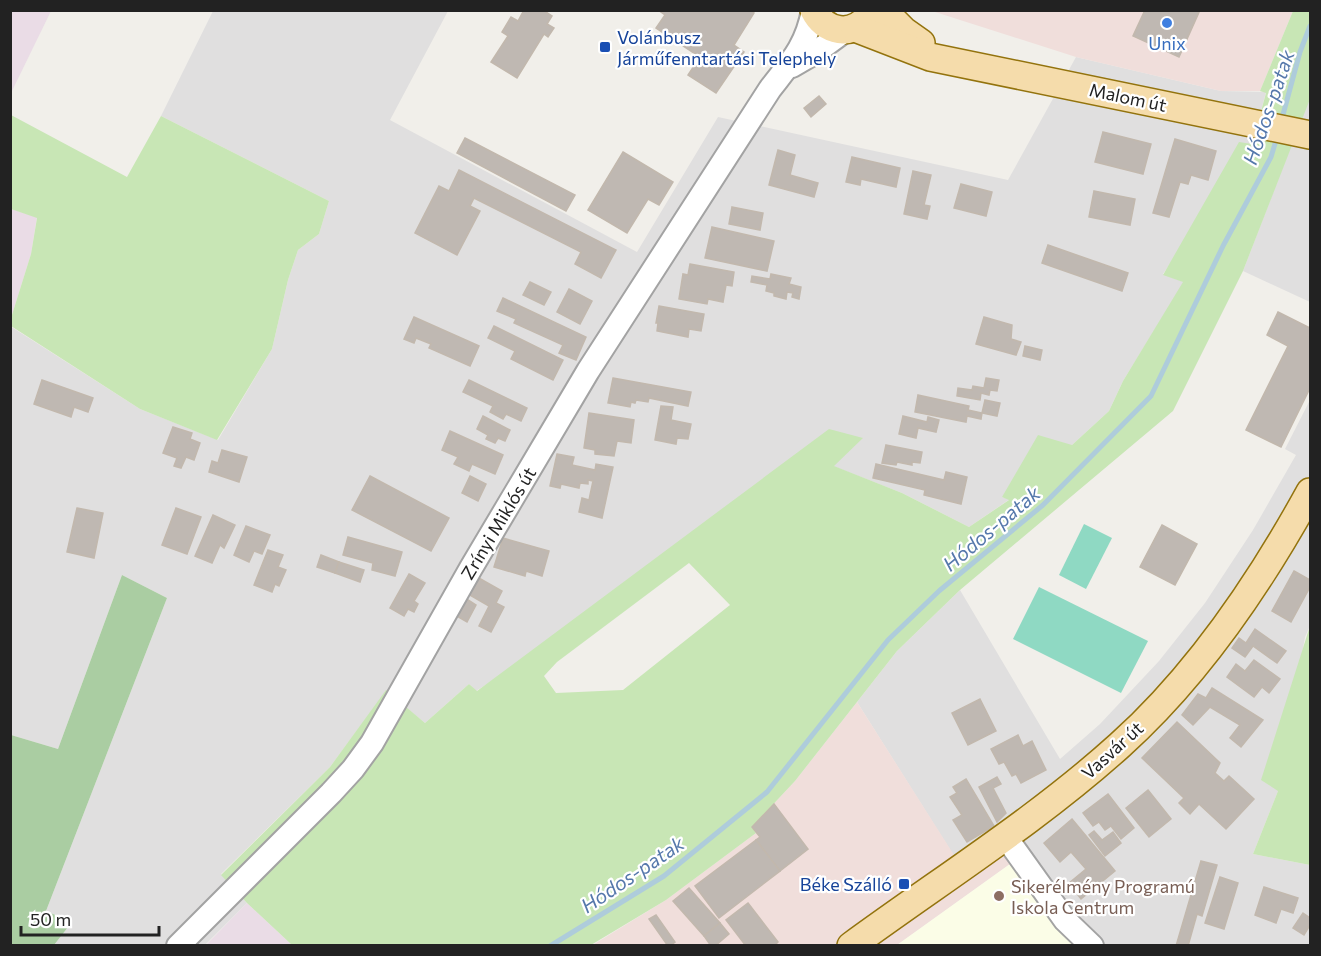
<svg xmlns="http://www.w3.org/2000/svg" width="1321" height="956" font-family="Commissioner,sans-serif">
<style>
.residential{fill:#e0dfdf}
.commercial{fill:#f0dedb}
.industrial{fill:#eadce6}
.education{fill:#fbfde7}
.grass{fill:#c8e6b5;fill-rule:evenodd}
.forest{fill:#aacda2}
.pitch{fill:#8fd9c3}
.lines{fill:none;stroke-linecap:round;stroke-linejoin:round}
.stream{stroke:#aeccdb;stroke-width:5}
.building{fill:#bfb8b2;stroke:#c2b8ad;stroke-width:1.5}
.minor-casing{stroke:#a3a3a3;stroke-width:26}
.major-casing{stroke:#93730d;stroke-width:30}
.minor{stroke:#fff;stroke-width:22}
.major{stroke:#f5dcab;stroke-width:27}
.shop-dot{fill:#3f7fe0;stroke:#fff;stroke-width:2}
.transit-dot{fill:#1a4fb4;stroke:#fff;stroke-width:2}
.education-dot{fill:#8d6e63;stroke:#fff;stroke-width:2}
.labels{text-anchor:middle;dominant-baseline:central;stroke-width:4.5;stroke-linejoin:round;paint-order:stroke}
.transit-label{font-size:18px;fill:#164399;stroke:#fff;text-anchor:start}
.shop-label{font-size:18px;fill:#366cbe;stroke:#fff}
.street-label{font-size:18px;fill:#222;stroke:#fff}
.education-label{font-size:18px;fill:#785e54;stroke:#fff;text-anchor:start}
.water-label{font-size:20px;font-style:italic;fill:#5578ab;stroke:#fff}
</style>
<rect width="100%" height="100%" fill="#f1efea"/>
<g class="residential">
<polygon points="213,11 448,11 390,120 637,252 718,117 1008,180 1076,57 1221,91 1266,92 1252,144 1163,274 1184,282 1123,381 1109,411 1072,445 1002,497 1010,499 969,527 902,493 833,466 476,691 469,684 425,723 386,691 330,767 221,874 247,903 205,945 54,945 72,922 46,911 167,598 122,575 58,749 11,735 10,326 140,409 218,440 272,349 288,280 298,250 319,234 329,201 161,116"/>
<polygon points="1309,99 1310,99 1310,302 1243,271"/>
<polygon points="1310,400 1310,626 1305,637 1278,791 1253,854 1310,865 1310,945 1075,945 1056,928 987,834 954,856 857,702 897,651 960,590 1060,759 1100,724 1159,661 1205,603 1253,530 1296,455 1285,449"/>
</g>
<g class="commercial">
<polygon points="932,11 1293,11 1260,91 1221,91 1076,57"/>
<polygon points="857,702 954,855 987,834 1010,864 897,945 591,946 666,900 756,833 752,827 795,781"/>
</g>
<g class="industrial">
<polygon points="11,10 51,11 11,93 10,11"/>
<polygon points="11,209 37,217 31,254 11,318"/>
<polygon points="247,903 292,945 205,946"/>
</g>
<polygon class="education" points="1010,864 1056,928 1075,945 897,945"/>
<g class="grass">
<path d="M1293,11H1310V99L1243,271L1173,411L960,590L897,651L795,781L752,827L756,833L666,900L591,945H292L247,903L221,875L330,767L386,690L425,723L469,684L477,691L829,429L863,438L834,466L902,493L969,527L1009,500L1002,497L1038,435L1072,445L1109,411L1123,381L1183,282L1163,275L1239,142L1252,144L1266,93L1260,91ZM689,563L730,605L623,690L556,693L544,676L557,662Z"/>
<polygon points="11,115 127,177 161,116 329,201 319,234 298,250 288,280 272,349 217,440 140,409 11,326 11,318 31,254 37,218 11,209"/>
<polygon points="1310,626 1310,865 1253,854 1278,791 1261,780"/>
</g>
<polygon class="forest" points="122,575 167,598 46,911 72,922 54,945 11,945 11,735 58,749"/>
<g class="pitch">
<polygon points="1084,524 1112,538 1086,589 1059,575"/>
<polygon points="1039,587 1148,641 1121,693 1013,639"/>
</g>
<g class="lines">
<g class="stream">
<polyline points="1281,122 1300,52 1310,26"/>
<polyline points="550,946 664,876 767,792 888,640 939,591 1043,505 1151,396 1223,246 1271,157 1277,137"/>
</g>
</g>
<g class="building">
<polygon points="524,10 543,10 552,16 547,24 554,28 548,37 544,34 517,78 491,62 508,36 502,32 511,17 518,21"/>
<polygon points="658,10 750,10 754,13 734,45 744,52 716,93 688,75 700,57 656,28 665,15"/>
<polygon points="1145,10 1200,10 1179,57 1133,36"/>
<polygon points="819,96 826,104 811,117 804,108"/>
<polygon points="1103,132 1151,144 1143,174 1095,162"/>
<polygon points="465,138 575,195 566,211 457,153"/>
<polygon points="1175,139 1216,151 1208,180 1191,175 1188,184 1180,182 1169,217 1153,213"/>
<polygon points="778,150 795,155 790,175 818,183 814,197 769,185"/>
<polygon points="623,152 673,182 659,205 648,199 627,233 588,210"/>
<polygon points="852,157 900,168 896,187 861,179 860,185 846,182"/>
<polygon points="459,170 616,250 601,278 575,264 581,252 474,198 470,206 480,211 457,255 415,233 439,186 449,191"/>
<polygon points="913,171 931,175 924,205 930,206 927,219 904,214"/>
<polygon points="961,184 992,192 986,216 954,208"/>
<polygon points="1094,191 1135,199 1130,225 1089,217"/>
<polygon points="732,207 763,213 760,230 729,224"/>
<polygon points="712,227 774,241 767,271 705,258"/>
<polygon points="1048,245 1128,273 1122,291 1042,263"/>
<polygon points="690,264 734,272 732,286 726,285 723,302 708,299 707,304 679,299 683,274 688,275"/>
<polygon points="771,274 791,278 789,284 801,287 799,299 792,297 793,293 787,292 786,299 774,296 774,293 766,291 767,285 751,282 752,276 770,279"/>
<polygon points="530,282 551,292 544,305 523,295"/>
<polygon points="569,289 592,301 580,324 557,312"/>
<polygon points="503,298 586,337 576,360 559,353 563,345 514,323 516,319 497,311"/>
<polygon points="659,306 704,314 701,331 689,329 688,337 657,331 658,323 656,323"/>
<polygon points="1278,312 1310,328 1310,388 1281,447 1246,430 1288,346 1267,335"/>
<polygon points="414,317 479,346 470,366 429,348 431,344 416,338 414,343 404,339"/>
<polygon points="984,317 1012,325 1011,339 1021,342 1016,355 976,344"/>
<polygon points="494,326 563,360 553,380 511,359 515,351 488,338"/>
<polygon points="1025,346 1042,350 1040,360 1023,356"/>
<polygon points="613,378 691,392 688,406 649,398 648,402 636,400 635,403 631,402 630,407 608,403"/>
<polygon points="986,378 999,380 997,391 990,390 989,395 981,393 980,400 957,396 958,388 972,390 973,386 984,388"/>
<polygon points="42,380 93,398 88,412 74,407 71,417 34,404"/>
<polygon points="469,380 527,408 521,421 506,414 503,419 490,412 493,406 463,392"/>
<polygon points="918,395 969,406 968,410 982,413 981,419 967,416 966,422 915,412"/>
<polygon points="985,400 1000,403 997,416 982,413"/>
<polygon points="661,406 673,407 671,420 691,424 688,439 677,438 676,444 655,440"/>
<polygon points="589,413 634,420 631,443 617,441 614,456 595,454 595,450 584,448"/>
<polygon points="483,416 510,430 505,441 498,438 495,443 486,439 488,435 477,429"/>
<polygon points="903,416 927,422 928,417 939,420 936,432 918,428 916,438 899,434"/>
<polygon points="173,427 192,433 190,439 200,443 194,460 186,457 181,468 174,466 177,458 163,453"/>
<polygon points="450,431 503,455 495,474 472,464 469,471 454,464 458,457 442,450"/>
<polygon points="886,445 922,452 920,463 912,462 912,465 897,462 896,465 882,463"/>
<polygon points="222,450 247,457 239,482 209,472 212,461 218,463"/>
<polygon points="557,454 574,457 572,465 595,470 596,464 613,467 602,518 579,512 582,498 589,500 593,481 588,480 588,484 580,483 579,488 561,484 560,488 550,486"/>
<polygon points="876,464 944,480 946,472 967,477 961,504 924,495 925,490 873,478"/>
<polygon points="370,476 449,518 431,551 352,510"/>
<polygon points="470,476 486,484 478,501 462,493"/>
<polygon points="77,508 103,513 94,558 67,552"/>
<polygon points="176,508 201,517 187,554 162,545"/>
<polygon points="213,515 235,525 224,548 220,545 212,563 195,556"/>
<polygon points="1162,525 1197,544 1175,585 1140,567"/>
<polygon points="246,526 270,535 262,554 254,551 249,562 234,555"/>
<polygon points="348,537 402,552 395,576 372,570 373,563 343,555"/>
<polygon points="503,538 549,551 542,576 526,571 525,576 494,567"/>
<polygon points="268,550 283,555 278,567 286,570 279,586 275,584 272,592 254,585"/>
<polygon points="321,555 339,562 335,573 317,567"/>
<polygon points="339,562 364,570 360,582 335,573"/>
<polygon points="1294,571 1310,580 1310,587 1291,622 1272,611"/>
<polygon points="409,574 425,583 414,601 418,604 414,612 408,609 404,616 390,608"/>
<polygon points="477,577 502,591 496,603 504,607 491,632 479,626 489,606 468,594"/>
<polygon points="465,598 476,605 467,622 455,615"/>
<polygon points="1255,629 1286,651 1277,663 1253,646 1245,657 1232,648 1239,638 1246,643"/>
<polygon points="1254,660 1280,679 1269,693 1262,687 1254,697 1227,677 1236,664 1245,671"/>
<polygon points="1212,688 1263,720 1241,747 1230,738 1240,725 1210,707 1193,725 1182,715 1198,694 1206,698"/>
<polygon points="980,699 996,731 968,745 952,713"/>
<polygon points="1177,722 1220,763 1215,773 1224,781 1229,776 1254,799 1226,829 1199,804 1190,814 1179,803 1184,798 1142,758"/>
<polygon points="1018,735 1023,746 1032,741 1046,770 1021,783 1016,774 1012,776 1004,762 999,764 991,749"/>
<polygon points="997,777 1001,784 993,788 1006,813 997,822 979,787"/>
<polygon points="966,779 994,826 967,842 953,820 962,815 950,797 957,793 953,787"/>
<polygon points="1148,790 1171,819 1149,837 1126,808"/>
<polygon points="1108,794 1134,828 1121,839 1111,826 1105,830 1099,822 1093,826 1083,813"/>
<polygon points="774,804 808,849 780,871 756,840 760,837 752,827"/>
<polygon points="1072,819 1115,871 1081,899 1069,883 1086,869 1071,852 1060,862 1044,843"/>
<polygon points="1094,831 1102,840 1113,832 1121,843 1105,856 1089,835"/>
<polygon points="756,840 780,871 719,918 695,886"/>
<polygon points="1201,861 1217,865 1202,916 1197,914 1188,946 1176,946"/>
<polygon points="1220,877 1238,883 1224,929 1205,923"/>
<polygon points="1264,887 1298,898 1293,913 1281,909 1276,923 1255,915"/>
<polygon points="689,888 720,923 704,936 673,901"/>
<polygon points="748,903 778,942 774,946 746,946 726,920"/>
<polygon points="1303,913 1310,918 1310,925 1304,935 1293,928"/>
<polygon points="656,915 675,942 670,946 668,946 649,919"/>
<polygon points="720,923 729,934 715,946 711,946 704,936"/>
</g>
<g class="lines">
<g class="minor-casing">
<g id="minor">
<polyline points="792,66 816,52 846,30"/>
<polyline points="1005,836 1065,920 1092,946"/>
<path d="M178,946L331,793L353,769L372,743L471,568L588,371L770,89C791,62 807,45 813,10"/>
</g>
</g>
<g class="major-casing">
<g id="major">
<path d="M814,10C825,33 852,37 868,17"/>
<polyline points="883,10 904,31 921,43"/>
<polyline points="855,28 930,57 1310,135"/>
<path d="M851,946C941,880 1037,820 1120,745C1198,675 1260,583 1310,492"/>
</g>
</g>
<use href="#minor" class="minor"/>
<use href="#major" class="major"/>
</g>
<circle class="shop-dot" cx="1167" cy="23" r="6"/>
<g class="transit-dot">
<rect x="599" y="41" width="12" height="12" rx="3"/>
<rect x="898" y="878" width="12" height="12" rx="3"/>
</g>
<circle class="education-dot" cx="999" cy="896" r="6"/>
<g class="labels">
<g class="transit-label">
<text x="617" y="37">Volánbusz<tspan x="617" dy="21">Járműfenntartási Telephely</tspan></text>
<text x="892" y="884" text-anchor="end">Béke Szálló</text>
</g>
<g class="shop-label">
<text x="1167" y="43">Unix</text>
</g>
<g class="street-label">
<text transform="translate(1128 97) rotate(12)">Malom út</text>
<text transform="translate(498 523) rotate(-59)">Zrínyi Miklós út</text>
<text transform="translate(1112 750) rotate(-42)">Vasvár út</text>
</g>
<g class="education-label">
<text x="1011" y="886">Sikerélmény Programú<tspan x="1011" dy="21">Iskola Centrum</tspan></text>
</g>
<g class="water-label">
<text transform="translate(1268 107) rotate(-71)">Hódos-patak</text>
<text transform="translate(991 528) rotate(-40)">Hódos-patak</text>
<text transform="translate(632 874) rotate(-34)">Hódos-patak</text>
</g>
</g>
<rect width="1321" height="956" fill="none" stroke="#222222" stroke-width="24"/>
<path d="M21 926v9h138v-9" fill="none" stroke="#222222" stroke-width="3"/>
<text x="30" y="926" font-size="18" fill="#222222" stroke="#ffffff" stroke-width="4.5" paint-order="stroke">50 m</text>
</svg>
